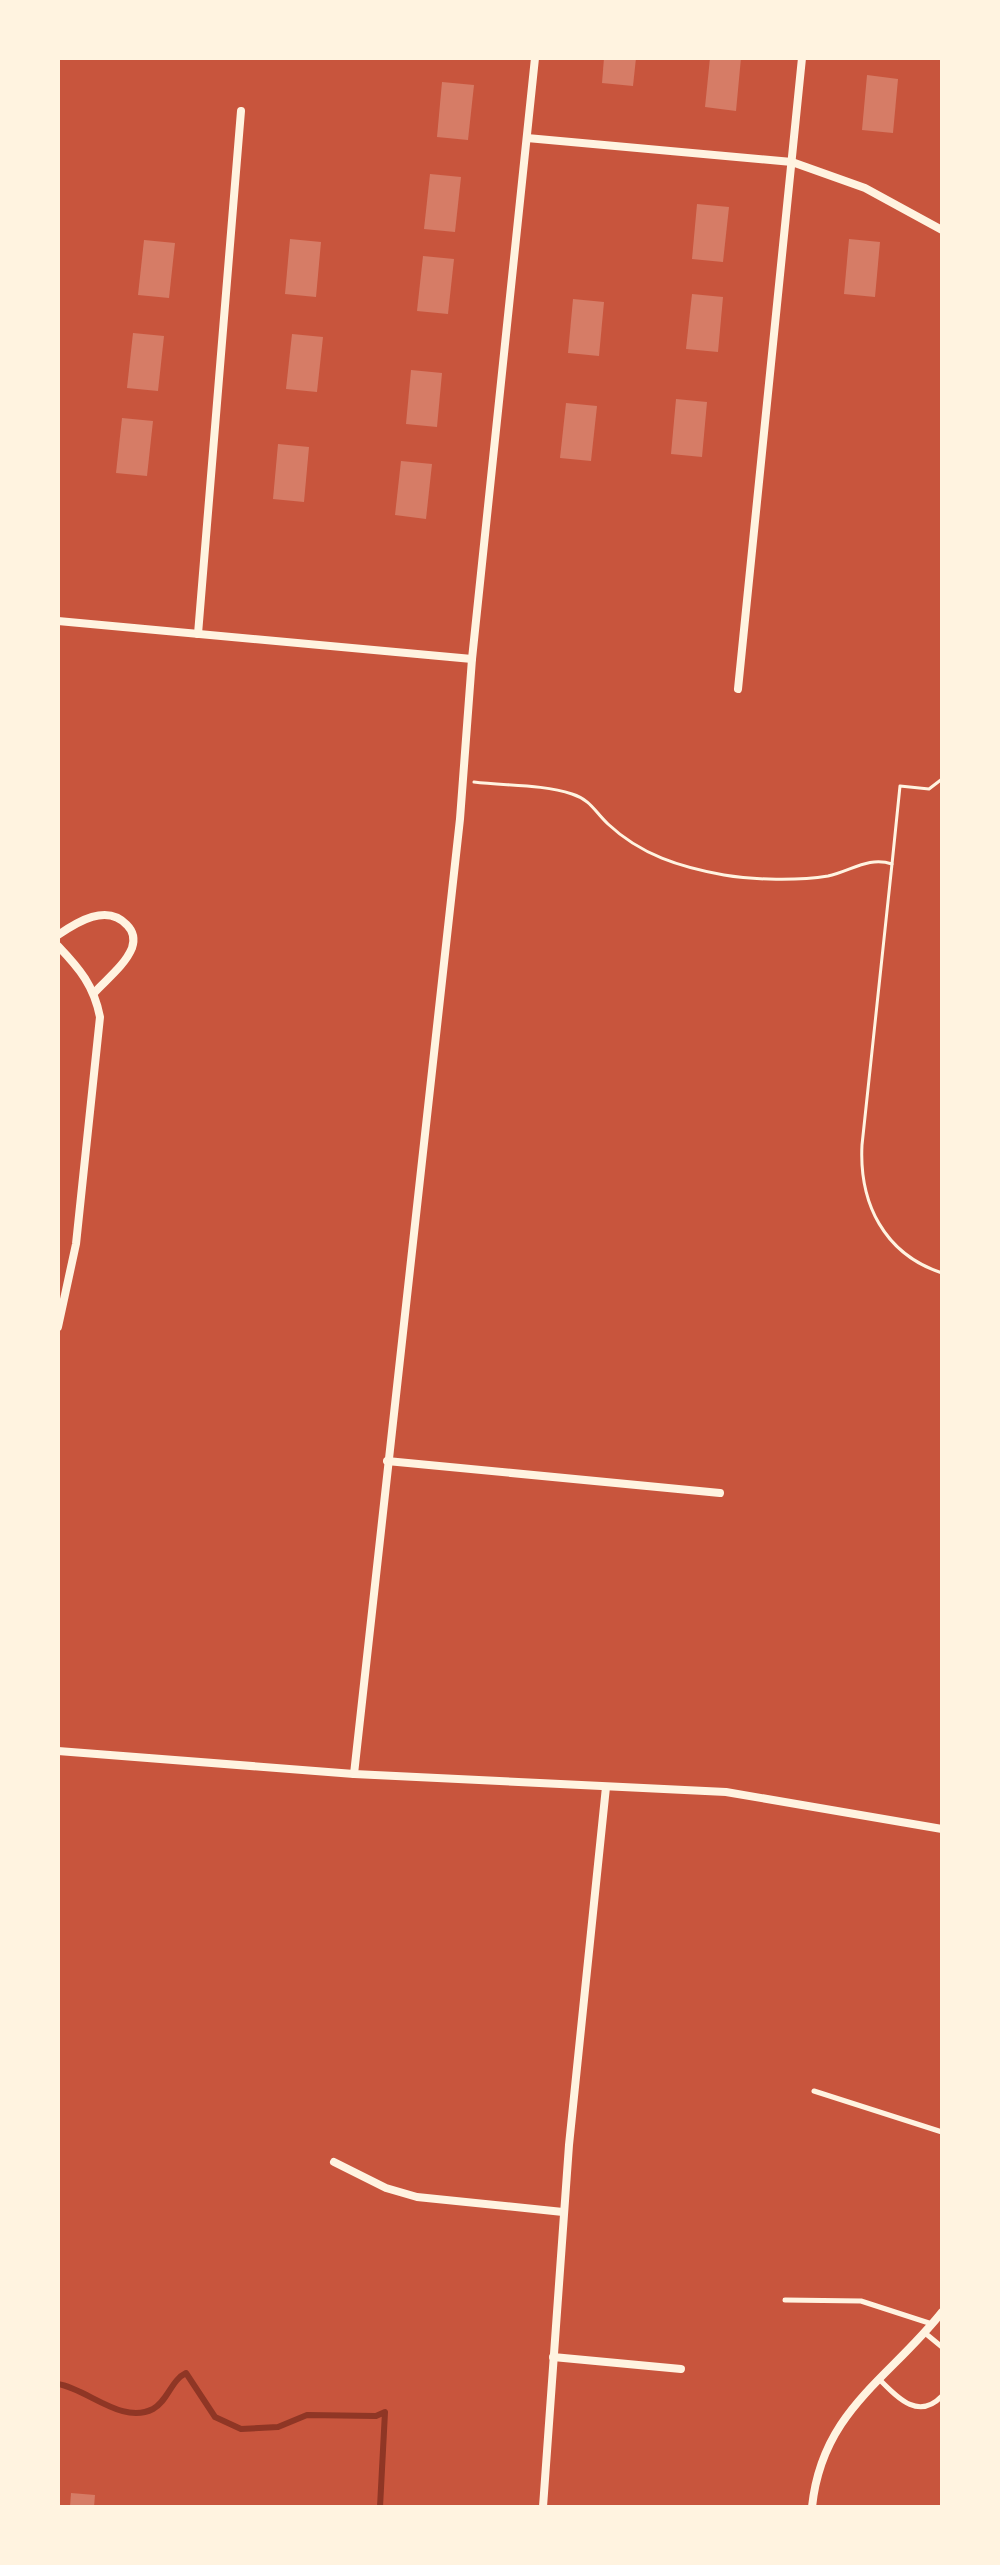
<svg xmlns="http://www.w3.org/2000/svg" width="1000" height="2565" font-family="'PT Sans Narrow',sans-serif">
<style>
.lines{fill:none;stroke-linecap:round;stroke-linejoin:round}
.stream{stroke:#8f3625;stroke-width:6}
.building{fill:#d67c66}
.path{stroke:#fff3e0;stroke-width:3}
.service{stroke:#fff3e0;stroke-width:5}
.minor{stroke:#fff3e0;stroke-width:8}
</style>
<rect width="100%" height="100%" fill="#c8553d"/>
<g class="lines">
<path class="stream" d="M58,2384C88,2389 122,2425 153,2409C168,2401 171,2380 186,2373L215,2417L241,2429L278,2427L307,2415L376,2416L385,2412L380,2507"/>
</g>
<g class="building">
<polygon points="604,58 636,58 633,86 602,83"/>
<polygon points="710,58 741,58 736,111 705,107"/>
<polygon points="867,75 898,79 893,133 862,130"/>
<polygon points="442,82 474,85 468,140 437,137"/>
<polygon points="430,174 461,177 455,232 424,229"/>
<polygon points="697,204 729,207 723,262 692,259"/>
<polygon points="290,239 321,242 316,297 285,294"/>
<polygon points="849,239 880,242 875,297 844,294"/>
<polygon points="144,240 175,243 169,298 138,295"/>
<polygon points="423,256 454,259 448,314 417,311"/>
<polygon points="692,294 723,297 718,352 686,349"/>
<polygon points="573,299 604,302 599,356 568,353"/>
<polygon points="133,333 164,336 158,391 127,388"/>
<polygon points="292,334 323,337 317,392 286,389"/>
<polygon points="411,370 442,373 437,427 406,424"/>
<polygon points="676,399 707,402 702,457 671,454"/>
<polygon points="566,403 597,406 591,461 560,458"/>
<polygon points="122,418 153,421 147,476 116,473"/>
<polygon points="278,444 309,447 304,502 273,499"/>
<polygon points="401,461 432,464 426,519 395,515"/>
<polygon points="71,2493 95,2495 94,2507 70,2507"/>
</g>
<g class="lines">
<g class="path">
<path d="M474,782C505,786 542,784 572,794C591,800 595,812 608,824C641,855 680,867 724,875C754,880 798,881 828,876C851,871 869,856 892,864L900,786L929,789L942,779"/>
<path d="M892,864L862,1145C859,1203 884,1254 942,1273"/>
</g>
<g class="service">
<polyline points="814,2091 942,2132"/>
<polyline points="785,2300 861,2301 932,2324"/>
<polyline points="925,2333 942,2347"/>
<path d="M879,2379C897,2397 918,2421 942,2396"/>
</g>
<g class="minor">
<polyline points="527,138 792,162 865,188 942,230"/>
<polyline points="58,621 472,659"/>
<polyline points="198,634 241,111"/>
<polyline points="738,689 802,58"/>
<path d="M58,935C77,922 107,903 127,925C133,931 135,939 132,948C125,965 107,979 95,992"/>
<path d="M58,946C80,969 94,986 100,1017L76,1244L58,1327"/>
<polyline points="387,1461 720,1493"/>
<polyline points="58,1751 354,1774 726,1792 942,1829"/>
<polyline points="354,1774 460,819 472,659 535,58"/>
<polyline points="334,2162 386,2188 417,2197 563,2212"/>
<polyline points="553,2357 681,2369"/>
<polyline points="543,2507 569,2145 606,1787"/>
<path d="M812,2507C822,2411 888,2380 942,2312"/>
</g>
</g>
<rect width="1000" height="2565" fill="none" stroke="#fff3e0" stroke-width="120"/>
</svg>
